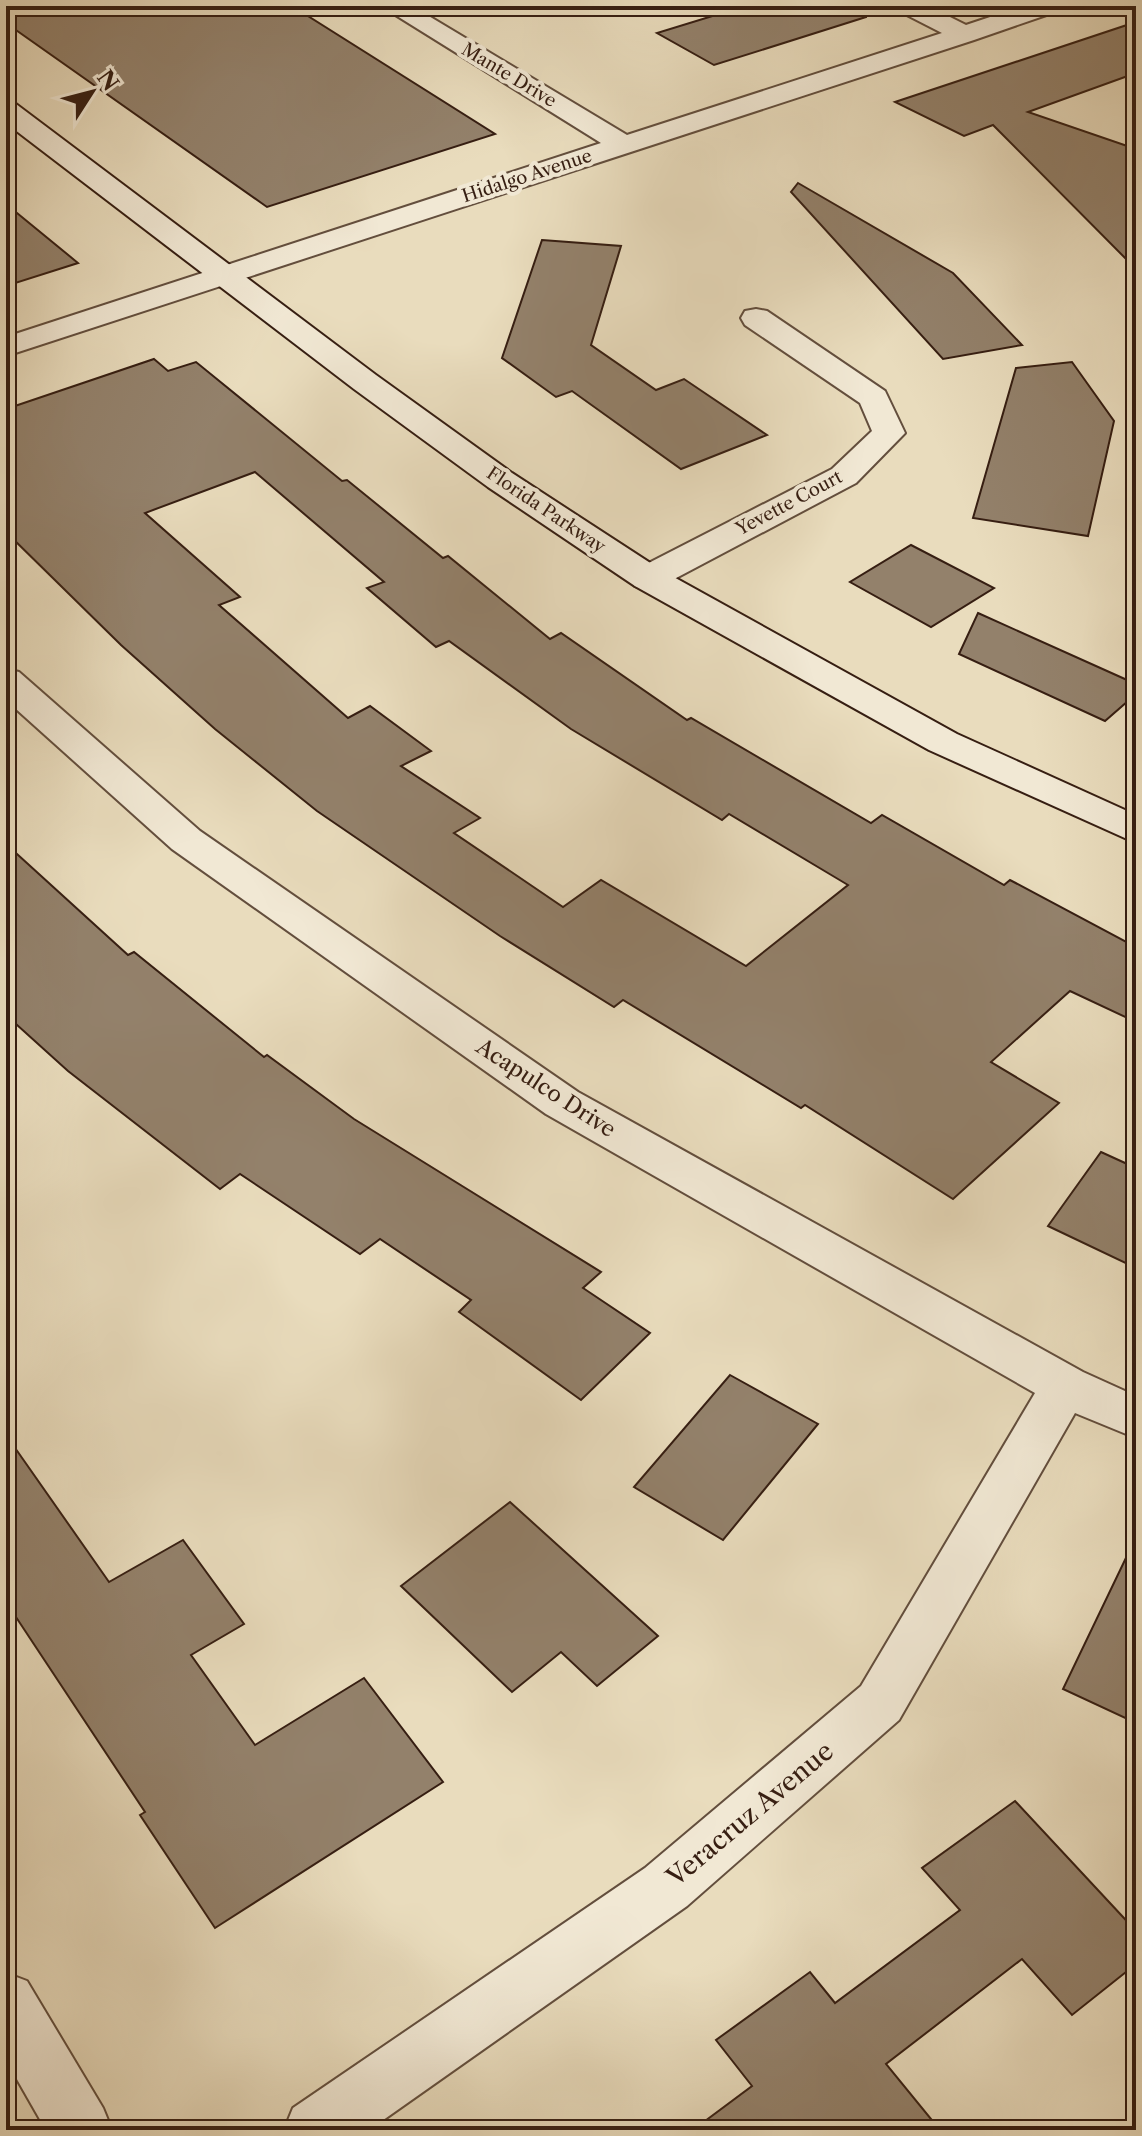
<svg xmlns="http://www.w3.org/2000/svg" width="1142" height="2136" font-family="'Libre Caslon Text',serif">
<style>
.building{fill:#93816b;stroke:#361e12;stroke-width:2;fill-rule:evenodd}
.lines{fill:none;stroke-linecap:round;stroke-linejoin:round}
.street-casing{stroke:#634e3d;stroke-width:4}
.secondary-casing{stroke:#361e12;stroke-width:4}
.street{fill:#f1e8d4;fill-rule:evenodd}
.secondary{fill:#f1e8d4;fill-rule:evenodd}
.labels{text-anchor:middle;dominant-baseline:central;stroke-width:8;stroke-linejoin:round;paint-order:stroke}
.far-street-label{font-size:18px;fill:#361e12;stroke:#f1e8d4}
.street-label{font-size:22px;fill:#361e12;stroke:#f1e8d4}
.near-street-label{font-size:26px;fill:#361e12;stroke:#f1e8d4}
</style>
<rect width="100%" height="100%" fill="#e9dcbd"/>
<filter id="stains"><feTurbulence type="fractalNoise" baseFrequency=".0025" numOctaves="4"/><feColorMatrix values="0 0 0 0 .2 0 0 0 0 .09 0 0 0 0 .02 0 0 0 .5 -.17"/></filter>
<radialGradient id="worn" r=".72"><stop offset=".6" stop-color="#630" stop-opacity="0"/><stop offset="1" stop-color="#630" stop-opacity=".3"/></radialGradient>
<g class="building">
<polygon points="6,6 292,6 495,134 267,207 6,23"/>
<polygon points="745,6 864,6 866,17 714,65 657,33"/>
<polygon points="1136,22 1136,73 1028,112 1136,149 1136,269 993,125 964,136 895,102"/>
<polygon points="798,183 953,273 1022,345 943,359 791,192"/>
<polygon points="6,204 78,263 6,286"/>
<polygon points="542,240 621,246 591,345 656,390 684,379 767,435 681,469 572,391 556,397 502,358"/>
<path d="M154,359L168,371L196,362L342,481L347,480L443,558L448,556L550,639L561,633L687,720L691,718L871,823L882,815L1004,885L1010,880L1136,947V1022L1070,991L991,1062L1059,1103L953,1199L805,1105L801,1108L623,1000L614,1007L500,936L317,811L215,729L121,645L6,532V409ZM255,472L384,582L367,588L436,647L449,641L571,729L722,820L729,814L848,885L746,966L601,880L563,907L454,833L480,818L401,766L431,751L370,706L348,718L219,605L240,597L145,513Z"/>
<polygon points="1072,362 1114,421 1088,536 973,518 1016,368"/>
<polygon points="911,545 994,588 931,627 850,582"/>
<polygon points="978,613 1136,684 1136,694 1105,721 959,654"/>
<polygon points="6,844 128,955 134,952 264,1057 267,1055 354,1119 601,1272 583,1288 650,1333 581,1400 459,1312 471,1300 380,1239 360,1254 240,1174 220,1189 68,1071 6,1015"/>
<polygon points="1101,1152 1136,1168 1136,1268 1048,1226"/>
<polygon points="730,1375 818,1424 723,1540 634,1487"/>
<polygon points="6,1435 109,1582 183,1540 244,1624 191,1655 255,1745 364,1678 443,1782 215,1928 140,1815 145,1812 6,1602"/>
<polygon points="510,1502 658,1636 597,1686 561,1652 512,1692 401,1586"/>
<polygon points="1136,1537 1136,1723 1063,1689"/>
<polygon points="1015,1801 1136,1931 1136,1964 1072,2015 1022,1959 886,2064 940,2130 693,2130 752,2086 716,2040 810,1972 835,2003 960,1910 922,1868"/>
</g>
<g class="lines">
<g class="street-casing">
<g id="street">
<polygon points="381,6 412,6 627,135 942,33 899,11 895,6 928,6 966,25 1023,6 1062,6 1058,11 974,40 6,356 6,337 601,143"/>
<polygon points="756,309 767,311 885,391 905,433 856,483 661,586 648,589 635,586 630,578 635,570 832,469 872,431 860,403 745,325 741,318 745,311"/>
<polygon points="6,669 19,672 200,831 578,1092 1083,1372 1136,1396 1136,1438 1075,1413 899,1720 687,1906 369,2130 284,2130 293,2108 645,1868 861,1686 1035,1393 546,1114 172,849 6,700"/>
<polygon points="6,1973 27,1981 103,2108 112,2130 46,2130 6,2060"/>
</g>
</g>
<g class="secondary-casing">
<polygon id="secondary" points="6,102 16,104 376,375 512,473 661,570 957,734 1136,815 1136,843 929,750 635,586 488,487 354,389 6,123"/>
</g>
<use href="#street" class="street"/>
<use href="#secondary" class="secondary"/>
</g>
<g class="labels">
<g class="far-street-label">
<text transform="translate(509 75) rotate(31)">Mante Drive</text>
<text transform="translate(527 176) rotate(-18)">Hidalgo Avenue</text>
<text transform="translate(789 503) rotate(-28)">Yevette Court</text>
<text transform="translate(546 510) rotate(34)">Florida Parkway</text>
</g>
<g class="street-label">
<text transform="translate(546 1088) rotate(33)">Acapulco Drive</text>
</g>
<g class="near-street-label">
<text transform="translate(750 1814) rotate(-40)">Veracruz Avenue</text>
</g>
</g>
<rect width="1142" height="2136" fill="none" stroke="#e9dcbd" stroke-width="32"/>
<rect x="8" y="8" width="1126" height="2120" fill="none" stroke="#361e12" stroke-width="4"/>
<rect x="16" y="16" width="1110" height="2104" fill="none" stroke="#361e12" stroke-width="2"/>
<g transform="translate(92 92) rotate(54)" stroke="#f1e8d4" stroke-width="6" paint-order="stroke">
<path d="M0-6L14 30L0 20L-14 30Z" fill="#361e12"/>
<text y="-12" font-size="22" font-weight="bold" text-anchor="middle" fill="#361e12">N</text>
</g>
<rect width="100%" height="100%" filter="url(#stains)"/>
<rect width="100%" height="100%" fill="url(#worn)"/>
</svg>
